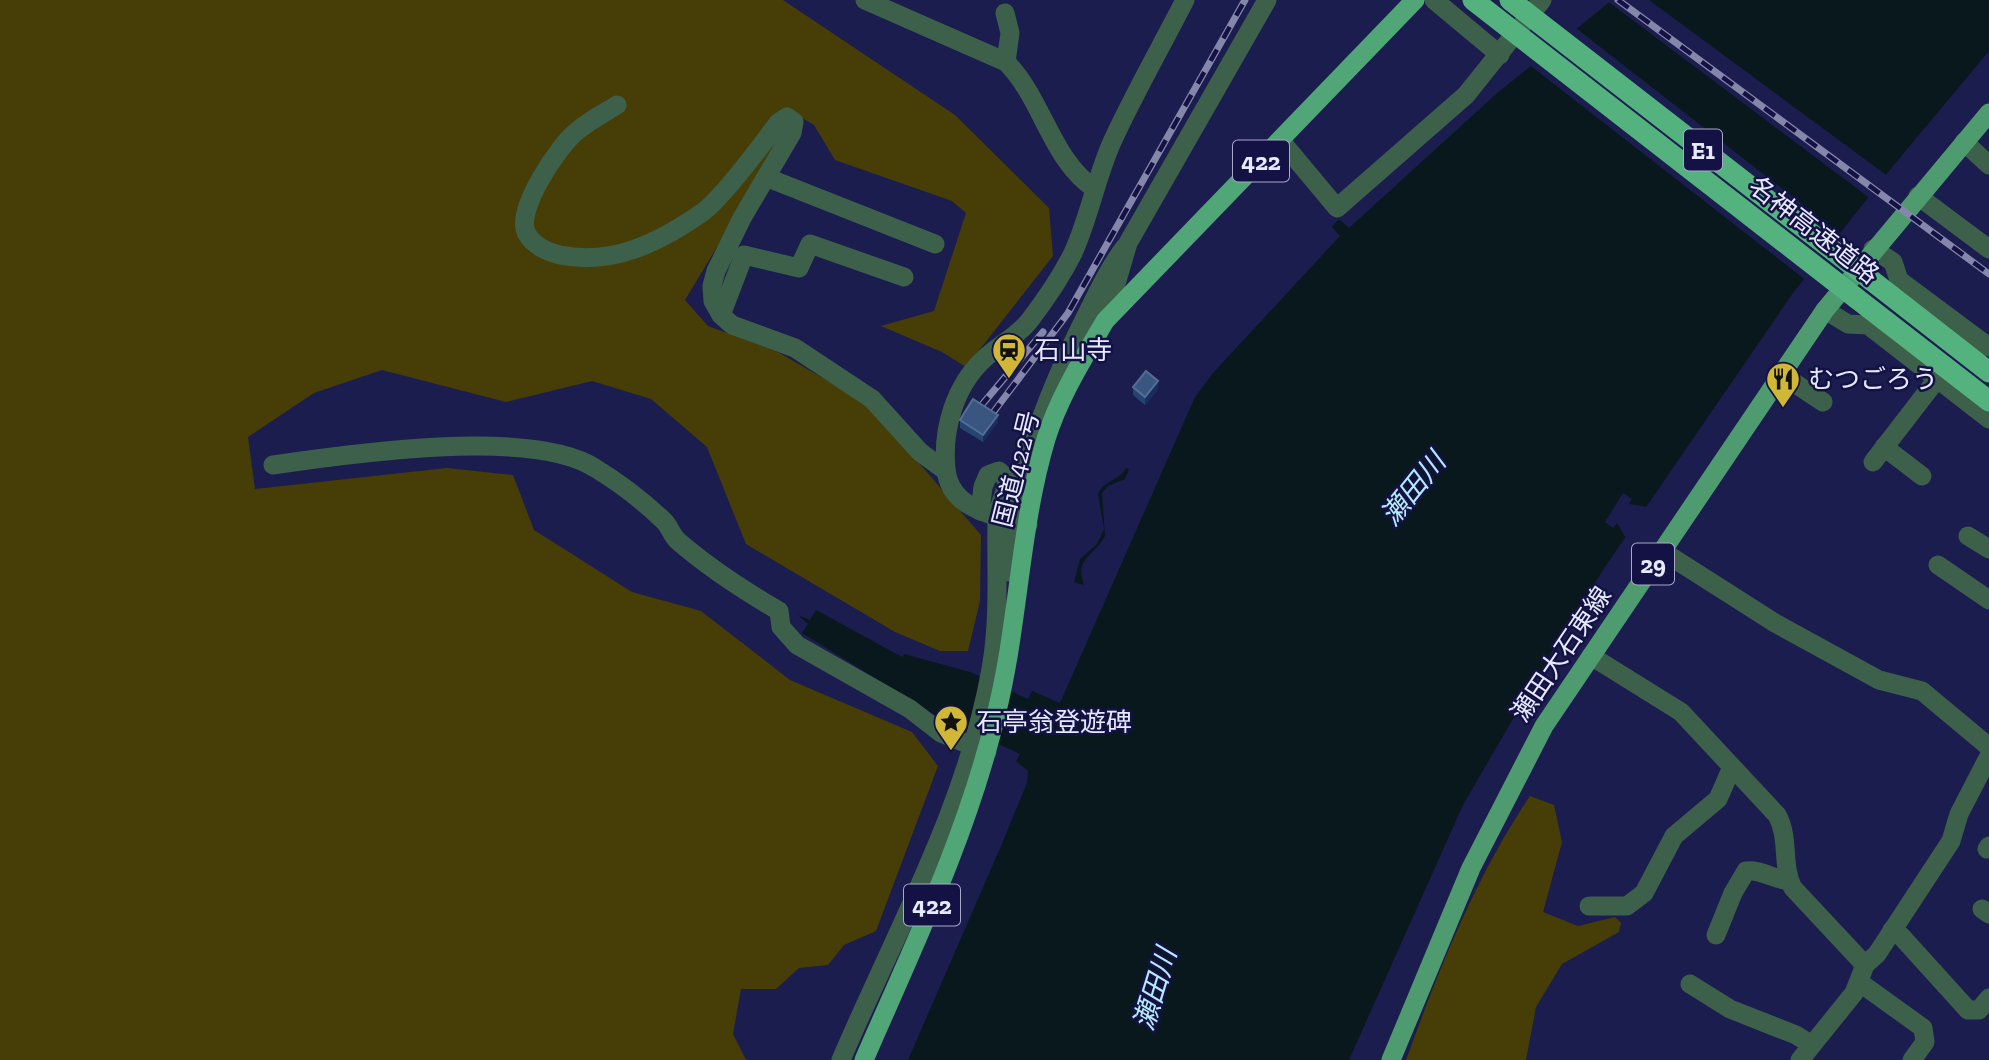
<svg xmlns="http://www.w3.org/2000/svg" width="1989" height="1060" font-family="'Zilla Slab','Noto Sans JP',serif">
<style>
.green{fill:#473d06}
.water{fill:#08181d}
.pier{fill:#1c1d4f}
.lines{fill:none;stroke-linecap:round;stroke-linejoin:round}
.minor{stroke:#3d604b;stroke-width:19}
.tertiary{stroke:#3d604b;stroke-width:19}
.primary{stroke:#4e9b70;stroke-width:19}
.trunk{stroke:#51a678;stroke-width:19}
.motorway{stroke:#54b27f;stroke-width:21}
.rail-casing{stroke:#8587aa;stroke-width:7}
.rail{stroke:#141244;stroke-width:4.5;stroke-dasharray:13;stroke-linecap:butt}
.motorway-bridge{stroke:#54b27f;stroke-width:21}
.wall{fill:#254471}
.shaded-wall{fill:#182d5d}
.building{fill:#395680;stroke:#546d94;stroke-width:2}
.labels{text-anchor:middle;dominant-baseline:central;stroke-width:5;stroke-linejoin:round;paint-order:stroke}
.shield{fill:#141244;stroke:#a7a9c6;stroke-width:2}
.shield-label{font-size:24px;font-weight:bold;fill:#e6eafe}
.street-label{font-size:26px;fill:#e6eafe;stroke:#141244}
.poi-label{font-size:26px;fill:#e6eafe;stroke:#141244;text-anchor:start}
.water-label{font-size:28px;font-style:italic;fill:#b5ebfb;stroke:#141244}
</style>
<rect width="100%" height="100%" fill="#1c1d4f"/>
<g class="green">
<polygon points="0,0 783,0 955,115 1049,208 1053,256 966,367 942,352 881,326 934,311 966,213 952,201 835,160 814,125 797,115 685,300 708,326 778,352 869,405 981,535 980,601 968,651 940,651 895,632 746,544 707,447 651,399 592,381 506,402 382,370 314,393 248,437 255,489 447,468 513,475 534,530 632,592 701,611 790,680 912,732 938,766 876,931 844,945 828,965 799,968 776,989 741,989 733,1034 746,1060 0,1060"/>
<path d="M1530,796L1554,805L1562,842L1543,912L1578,926L1615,917L1621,923L1619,932L1562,964L1536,1007L1526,1060H1406C1439,969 1476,876 1530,796Z"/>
</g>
<g class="water">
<polygon points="1612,0 1989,0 1989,51 1893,166 1793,293 1607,564 1557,643 1463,805 1349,1060 908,1060 1001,846 1027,783 1028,771 1016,761 1020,754 940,718 802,633 808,624 798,615 810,620 816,610 902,657 904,654 970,672 1028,699 1032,691 1060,703 1195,397 1213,373 1340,236 1332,227 1339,219 1349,228 1495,95"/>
<path d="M1126,468L1129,469L1125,479L1108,486L1102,493L1105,536C1094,557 1074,558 1084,585L1074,582L1080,559L1097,544L1104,529L1098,494C1104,480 1119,481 1126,468Z"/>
</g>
<g class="pier">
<polygon points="1606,0 1649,0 1889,177 1871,199"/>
<polygon points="1572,25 1843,236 1807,281 1527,63"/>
<polygon points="1623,493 1632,499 1629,504 1648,507 1626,538 1617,523 1613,528 1605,522"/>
</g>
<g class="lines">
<g class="minor">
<path d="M865,0L1006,62C1043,99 1051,160 1095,189"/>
<polyline points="1434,0 1500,55"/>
<polyline points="1005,13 1010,33 1006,62"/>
<path d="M617,105C604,113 589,121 577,131C559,145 516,209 526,232C532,245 547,252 560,255C613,266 660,242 703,212C724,196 761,146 778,123L787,117L794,122L792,133L742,218L716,271L712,286L713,301L721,315L732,325L795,348L872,399L920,452L946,471"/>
<polyline points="1281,141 1337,208 1466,95 1542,0"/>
<polyline points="1964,142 1989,165"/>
<polyline points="768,178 935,244"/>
<polyline points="1918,196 1989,249"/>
<polyline points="1873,249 1893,262 1899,280 1989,347"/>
<polyline points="1825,310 1848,324 1868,325 1989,419"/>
<polyline points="721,315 744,255 799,268 810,244 904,277"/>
<polyline points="1781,374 1823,402"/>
<polyline points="1884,447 1922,476"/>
<polyline points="1873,462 1937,379"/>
<path d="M273,465C348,454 531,427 595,468C618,482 643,501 663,520C670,526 671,535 678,541C709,568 743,590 779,611L781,627L797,645L910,709L941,733L987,752"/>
<path d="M1028,525C996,515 950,511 946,469C942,429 955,385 985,358C999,345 1018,336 1030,320C1046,299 1061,277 1073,253C1089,218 1096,178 1112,142C1134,94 1161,47 1185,0"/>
<polyline points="1968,536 1989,549"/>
<polyline points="1662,551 1775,623 1879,680 1922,691 1989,747"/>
<polyline points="1938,565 1989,600"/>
<path d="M1009,572C1013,485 1041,409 1078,332C1093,303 1105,274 1124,248"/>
<path d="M1591,656L1681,712L1777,815C1790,838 1781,866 1793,888L1865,965"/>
<polyline points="1987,849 1989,846"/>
<polyline points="1589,906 1627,906 1644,893 1674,836 1718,799 1732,767"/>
<polyline points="1982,909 1989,914"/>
<polyline points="1892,930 1901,936 1968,1010 1979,1010 1989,998"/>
<path d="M1716,935L1733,893L1746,871C1760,869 1773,879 1789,881"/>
<polyline points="1859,982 1923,1028 1925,1042 1912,1060"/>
<polyline points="1690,984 1730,1009 1796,1035 1812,1045"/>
<path d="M841,1060C895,933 967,806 991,669C1000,619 996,570 997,520C997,506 1007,494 1007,479L999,471L988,475L983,487L980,511"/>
<polyline points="1800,1060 1854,993 1865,965 1877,954 1951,841 1959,814 1989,756"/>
</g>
<polyline class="tertiary" points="1105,321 1128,243 1267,0"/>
<polyline class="primary" points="1391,1060 1471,868 1544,726 1825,310 1989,113"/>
<path class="trunk" d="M864,1060C913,947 967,836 996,715C1019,624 1019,529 1046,439C1059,397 1083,359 1105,321L1415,0"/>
<g class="motorway">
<polyline points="1871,280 1989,372"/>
<polyline points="1856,298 1989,401"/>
</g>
<g class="rail-casing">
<g id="rail">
<polyline points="1618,0 1989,274"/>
<polyline points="980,407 1043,332"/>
<polyline points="992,414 1068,313 1245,0"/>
</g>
</g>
<use href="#rail" class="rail"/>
<g class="motorway-bridge">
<polyline points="1473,0 1856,298"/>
<polyline points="1510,0 1871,280"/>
</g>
</g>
<g class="wall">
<polygon points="1133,387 1158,389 1145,405 1133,395"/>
<polygon points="960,420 998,422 983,442 960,428"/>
</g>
<g class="shaded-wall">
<polygon points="1158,381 1158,389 1145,405 1145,397"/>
<polygon points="998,415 998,422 983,442 983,435"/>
</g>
<g class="building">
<polygon points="1146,371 1158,381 1145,397 1133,387"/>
<polygon points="973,399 998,415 983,435 960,420"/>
</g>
<defs>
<g id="station-pin" transform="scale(1.75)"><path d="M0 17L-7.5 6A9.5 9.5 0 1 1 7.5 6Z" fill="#d1b736" stroke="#141244"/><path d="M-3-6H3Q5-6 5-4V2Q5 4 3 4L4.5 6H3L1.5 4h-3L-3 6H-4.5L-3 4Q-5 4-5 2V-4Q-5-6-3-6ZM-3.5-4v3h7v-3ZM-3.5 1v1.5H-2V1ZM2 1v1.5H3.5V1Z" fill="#111"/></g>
<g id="restaurant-pin" transform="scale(1.75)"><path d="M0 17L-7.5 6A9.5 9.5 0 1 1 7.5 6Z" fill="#d1b736" stroke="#141244"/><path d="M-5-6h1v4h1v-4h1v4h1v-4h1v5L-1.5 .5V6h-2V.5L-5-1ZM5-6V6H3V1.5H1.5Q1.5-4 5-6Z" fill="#111"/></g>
<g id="sight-pin" transform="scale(1.75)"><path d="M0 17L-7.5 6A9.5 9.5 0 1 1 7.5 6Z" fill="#d1b736" stroke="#141244"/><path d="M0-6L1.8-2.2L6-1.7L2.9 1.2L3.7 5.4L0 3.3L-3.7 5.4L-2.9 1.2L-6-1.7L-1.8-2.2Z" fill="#111"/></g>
</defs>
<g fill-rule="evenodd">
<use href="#station-pin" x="1009" y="350"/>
<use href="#restaurant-pin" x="1783" y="379"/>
<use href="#sight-pin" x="951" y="722"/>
</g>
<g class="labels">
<g class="shield">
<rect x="1684" y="129.5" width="38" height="41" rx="5"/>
<rect x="1233" y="140.5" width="56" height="41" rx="5"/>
<rect x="1632" y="543.5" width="42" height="41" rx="5"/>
<rect x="904" y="884.5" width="56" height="41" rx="5"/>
</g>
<g class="shield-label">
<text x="1703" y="150">E1</text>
<text x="1261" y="161">422</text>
<text x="1653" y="564">29</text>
<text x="932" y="905">422</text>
</g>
<g class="street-label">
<text transform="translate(1814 230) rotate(38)">名神高速道路</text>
<text transform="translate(1016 469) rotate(-76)">国道422号</text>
<text transform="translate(1561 654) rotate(-56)">瀬田大石東線</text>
</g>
<g class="poi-label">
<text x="1034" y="350">石山寺</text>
<text x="1808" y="379">むつごろう</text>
<text x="976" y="722">石亭翁登遊碑</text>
</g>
<g class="water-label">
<text transform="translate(1413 489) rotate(-51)">瀬田川</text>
<text transform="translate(1155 989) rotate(-73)">瀬田川</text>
</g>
</g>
</svg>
